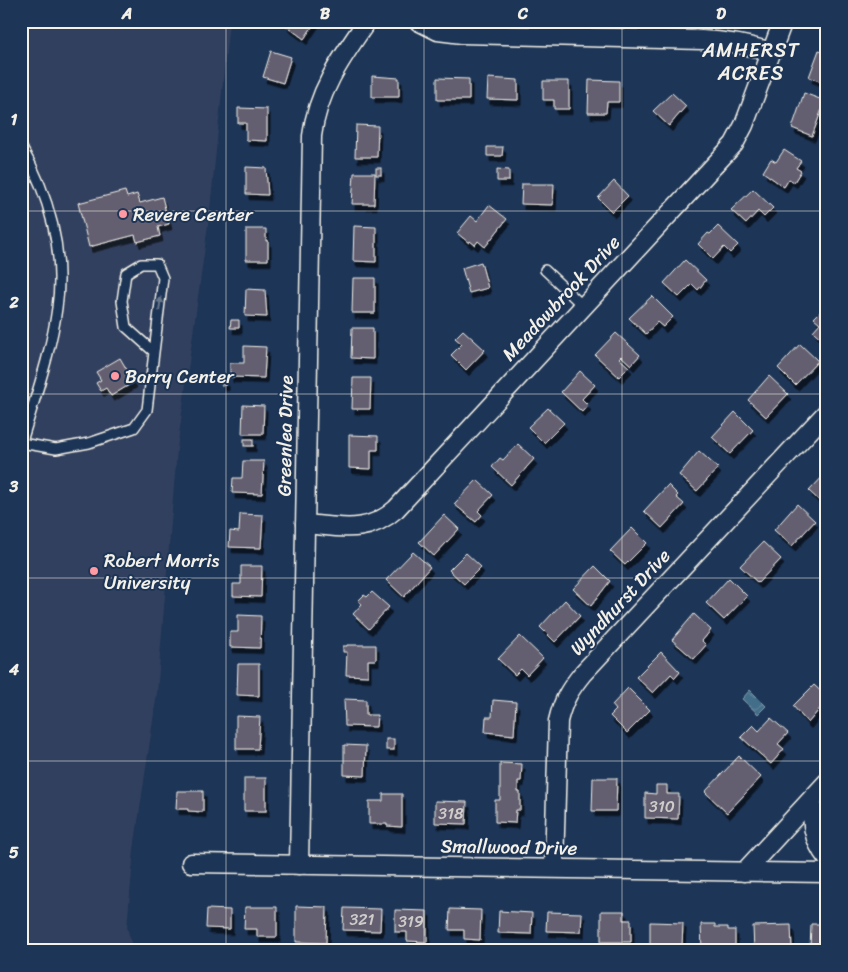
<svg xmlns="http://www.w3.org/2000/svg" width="848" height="972" font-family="Sriracha,sans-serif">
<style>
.built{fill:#32415f}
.water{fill:url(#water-waves);stroke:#8aa2af}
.building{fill:#635e71;stroke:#f4f1e8;filter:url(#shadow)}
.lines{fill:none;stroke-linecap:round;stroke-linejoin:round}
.service-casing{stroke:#f4f1e8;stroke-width:12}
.minor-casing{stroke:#f4f1e8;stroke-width:21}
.service{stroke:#1d3557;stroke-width:9}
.minor{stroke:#1d3557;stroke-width:18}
.oneway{fill:#68778a}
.grid{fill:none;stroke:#f4f1e8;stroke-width:1;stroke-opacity:0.55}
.poi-dot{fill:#ff9aa2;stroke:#1d3557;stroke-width:2}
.labels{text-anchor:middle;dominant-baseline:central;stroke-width:4;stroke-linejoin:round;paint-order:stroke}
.number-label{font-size:16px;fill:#d0ccca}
.poi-label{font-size:19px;fill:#f4f1e8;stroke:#1d3557;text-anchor:start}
.street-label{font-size:19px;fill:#f4f1e8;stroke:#1d3557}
.neighbourhood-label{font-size:20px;letter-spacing:1px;fill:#f4f1e8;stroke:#1d3557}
.neatline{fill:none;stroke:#f4f1e8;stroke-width:2}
.grid-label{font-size:16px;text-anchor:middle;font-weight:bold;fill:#f4f1e8}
</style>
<defs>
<pattern id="water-waves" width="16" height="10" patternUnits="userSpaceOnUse" patternTransform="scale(1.25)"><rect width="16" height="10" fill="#436e89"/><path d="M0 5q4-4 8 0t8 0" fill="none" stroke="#5f839a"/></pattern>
<filter id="shadow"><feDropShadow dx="3" dy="5.5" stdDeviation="0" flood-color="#0009"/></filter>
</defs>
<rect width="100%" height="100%" fill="#1d3557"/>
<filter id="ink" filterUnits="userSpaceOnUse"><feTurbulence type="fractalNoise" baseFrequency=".02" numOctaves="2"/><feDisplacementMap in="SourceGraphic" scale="10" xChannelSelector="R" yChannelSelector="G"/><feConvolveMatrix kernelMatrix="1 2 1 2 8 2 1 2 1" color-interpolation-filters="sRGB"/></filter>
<g filter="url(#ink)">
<polygon class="built" points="21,21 229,21 210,210 177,449 157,693 134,849 127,927 133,951 21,951"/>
<polygon class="water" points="750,690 766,706 758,714 742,699"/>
<g class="building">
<polygon points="288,21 316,21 304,39 285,25"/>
<polygon points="819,50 827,53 827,84 809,77"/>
<polygon points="271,51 291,57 283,83 263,77"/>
<polygon points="372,76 399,78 399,97 372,97"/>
<polygon points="437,78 469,79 469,100 437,100"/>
<polygon points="488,78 518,80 518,100 487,99"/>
<polygon points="589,80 619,81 619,102 607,102 606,113 588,113"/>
<polygon points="543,81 569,81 569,109 554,109 554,100 543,100"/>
<polygon points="672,93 686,106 669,126 653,111"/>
<polygon points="804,93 825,101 812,136 792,128"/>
<polygon points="238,108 267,109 267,141 246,140 246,123 238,123"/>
<polygon points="356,125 378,126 377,157 355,157"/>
<polygon points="487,147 503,147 502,156 487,156"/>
<polygon points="784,150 801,161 796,168 801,171 794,182 789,179 784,187 763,172 771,159 776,162"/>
<polygon points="246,167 266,168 268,195 246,194"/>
<rect x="376" y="168" width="5" height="7"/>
<polygon points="497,169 509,170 509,181 497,181"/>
<polygon points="354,173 375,173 374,204 352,204"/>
<polygon points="614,181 628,196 612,212 598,198"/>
<polygon points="522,184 554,184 553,205 521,204"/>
<polygon points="753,189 773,208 764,217 758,211 746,224 731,210"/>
<polygon points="125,191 127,197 137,194 140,203 162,197 169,224 158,227 160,236 137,242 135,235 89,247 78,203"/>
<polygon points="489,205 507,219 485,247 478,241 475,245 470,241 469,243 457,233 471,216 477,221"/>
<polygon points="354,226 376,227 376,262 353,261"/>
<polygon points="718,226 738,245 730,253 724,247 713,259 698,244 708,233 710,234"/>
<polygon points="246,229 266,229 266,241 268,241 268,260 246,260"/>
<polygon points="685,260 706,280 698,290 692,284 679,297 664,283"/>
<polygon points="481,262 488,288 469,293 462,268"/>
<polygon points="353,278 375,278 375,313 352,313"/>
<polygon points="246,289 265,290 267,317 245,316"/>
<polygon points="652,296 673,317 663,327 657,322 646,334 629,318"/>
<polygon points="823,309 827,312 827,344 813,331 820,323 814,318"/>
<polygon points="231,320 239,320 239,328 230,328"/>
<polygon points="352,328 373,328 373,359 351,358"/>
<polygon points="463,330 485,350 466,370 451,355 462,344 455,338"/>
<polygon points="616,333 640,355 631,365 621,356 619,358 629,367 619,377 595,355"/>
<polygon points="800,344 818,361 795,385 778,368"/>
<polygon points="244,346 266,347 264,378 230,377 230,363 244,363"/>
<polygon points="120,358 134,382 111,396 106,388 101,391 96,383 101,380 96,372"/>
<polygon points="580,371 595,385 582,399 588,405 582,412 561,392"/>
<polygon points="769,376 788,394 766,417 748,400"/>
<polygon points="353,378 371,378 370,409 352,409"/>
<polygon points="221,380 226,381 226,385 221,385"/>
<polygon points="243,405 264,406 263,434 242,434"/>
<polygon points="548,408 564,423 544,443 528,427"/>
<polygon points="735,412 753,430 730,454 712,437"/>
<polygon points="349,435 378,436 378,450 371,450 371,469 349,468"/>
<rect x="244" y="439" width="9" height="7"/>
<polygon points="518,444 534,459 511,485 492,467 500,458 503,460"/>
<polygon points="699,451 718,468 697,491 679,475"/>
<polygon points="243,461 264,461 262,494 232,493 233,478 242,478"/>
<polygon points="827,472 827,508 809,491"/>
<polygon points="477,480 493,495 478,511 482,515 476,522 454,504"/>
<polygon points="668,485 678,495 676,497 684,504 662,528 644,511"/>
<polygon points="797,504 815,521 792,546 774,530"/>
<polygon points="240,514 263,515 261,548 229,547 230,531 239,532"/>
<polygon points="444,515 459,529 434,556 419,542"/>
<polygon points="632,528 647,543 625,565 610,551"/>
<polygon points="763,542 781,559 758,583 740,566"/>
<polygon points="413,552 430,567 404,597 386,580"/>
<polygon points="466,553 481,567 464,584 449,570"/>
<polygon points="241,566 262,566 261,597 233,596 233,584 241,584"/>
<polygon points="595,566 610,581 591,606 573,589"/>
<polygon points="729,578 747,596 724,620 706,603"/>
<polygon points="372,592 389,607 369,629 353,614 362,604 358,601 364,595 367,597"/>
<polygon points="565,600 580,616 555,642 540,627"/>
<polygon points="694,614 711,630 702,641 706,645 694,659 672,640"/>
<polygon points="238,615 261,616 260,648 230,647 230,632 238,632"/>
<polygon points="520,636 543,658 527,675 521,669 515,675 498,659"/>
<polygon points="347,645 376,645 376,660 368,660 368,676 346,675 347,652 343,652 343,646 347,646"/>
<polygon points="661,652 680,672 675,678 671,674 653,693 636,677"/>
<polygon points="827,656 827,667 821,661"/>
<polygon points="238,664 259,664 259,696 237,695"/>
<polygon points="814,685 827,697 827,700 808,723 793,706"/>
<polygon points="628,688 650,710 627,733 610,716 616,710 612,705"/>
<polygon points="344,699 366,700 366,715 377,715 376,727 345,726"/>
<polygon points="493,700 516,702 514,735 485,732 486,717 492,717"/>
<polygon points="236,716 260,717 258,749 236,749"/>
<polygon points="771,718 788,733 778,744 784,749 771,764 741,737 753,725 759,731"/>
<rect x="386" y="739" width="8" height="11"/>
<polygon points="344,745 366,746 365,776 344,775"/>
<polygon points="739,756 761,777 727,813 705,792"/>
<polygon points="500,763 522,764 521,781 518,781 518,792 520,792 520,810 516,810 515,823 495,822 495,800 500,800"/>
<rect x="244" y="778" width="22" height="33"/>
<polygon points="593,778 617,778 616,811 592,811"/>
<polygon points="656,785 667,785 667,794 679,794 678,819 645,818 645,793 656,794"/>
<polygon points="177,791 203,791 203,812 188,811 188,809 176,809"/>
<polygon points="383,794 402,794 402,827 387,826 387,824 369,824 369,801 383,801"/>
<polygon points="435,801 467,802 466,824 435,823"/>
<polygon points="296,906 327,907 326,943 296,942"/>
<polygon points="245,907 277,907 277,937 257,937 257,929 244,929"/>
<polygon points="344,908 381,909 380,931 343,930"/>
<polygon points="207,909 230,910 230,929 206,928"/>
<polygon points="450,909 481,910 480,940 464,939 464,930 449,930"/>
<polygon points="395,910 427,911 427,942 407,941 407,932 395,932"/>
<polygon points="499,911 532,913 531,934 498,933"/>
<polygon points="601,911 624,911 624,920 631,920 631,942 601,942"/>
<polygon points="547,912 582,913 581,932 546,931"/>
<polygon points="650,922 683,923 682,947 650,946"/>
<polygon points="701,924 715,924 715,927 728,927 728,930 735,930 735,951 702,951"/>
<polygon points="811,924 827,924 827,951 823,951 823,949 810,949"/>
<polygon points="791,925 792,949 788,949 788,951 754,951 753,926"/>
<rect x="194" y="947" width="20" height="4"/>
</g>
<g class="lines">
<g class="service-casing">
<g id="service">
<path d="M21,146C49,194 65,252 57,308C51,354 34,400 21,445"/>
<polyline points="545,270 583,306"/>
<polyline points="21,443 56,449 89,443 134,428 147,410 163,278 157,264 141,264 126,273 122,301 126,327 154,352"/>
</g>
</g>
<g class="minor-casing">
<g id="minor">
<path d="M418,21L438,31L462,34L702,40C726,41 748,45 771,52"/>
<path d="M305,524C341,527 367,535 396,509L734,144L744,125L783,21"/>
<path d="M813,798C811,821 812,839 827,858"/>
<polyline points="191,863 827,873"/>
<path d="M299,865L312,136C317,92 342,57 367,21"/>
<path d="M554,868L558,721C563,700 570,689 583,673L827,412"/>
<polyline points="744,872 827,782"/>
</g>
</g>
<use href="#service" class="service"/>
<use href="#minor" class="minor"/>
</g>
<defs><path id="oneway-solid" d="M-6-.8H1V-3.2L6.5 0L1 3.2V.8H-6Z" transform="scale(1.25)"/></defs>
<use class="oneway" href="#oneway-solid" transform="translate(160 304) rotate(-83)"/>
</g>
<path class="grid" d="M226,21V951M424,21V951M622,21V951M21,211H827M21,394H827M21,578H827M21,761H827"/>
<g class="poi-dot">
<circle cx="123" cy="214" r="5"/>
<circle cx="115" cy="376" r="5"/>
<circle cx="94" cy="571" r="5"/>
</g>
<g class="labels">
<g class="number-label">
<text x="662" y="806">310</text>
<text x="451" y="813">318</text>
<text x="362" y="919">321</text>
<text x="411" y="921">319</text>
</g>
<g class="poi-label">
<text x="133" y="214">Revere Center</text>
<text x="125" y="376">Barry Center</text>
<text x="104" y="560">Robert Morris<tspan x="104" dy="22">University</tspan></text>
</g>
<g class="street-label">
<text transform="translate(561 298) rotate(-47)">Meadowbrook Drive</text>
<text transform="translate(285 436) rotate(-89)">Greenlea Drive</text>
<text transform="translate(620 602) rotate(-47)">Wyndhurst Drive</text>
<text transform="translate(509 847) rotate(1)">Smallwood Drive</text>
</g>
<g class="neighbourhood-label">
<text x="751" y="50">AMHERST<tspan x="751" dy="23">ACRES</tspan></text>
</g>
</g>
<rect width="848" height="972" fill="none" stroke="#1d3557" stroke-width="55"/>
<rect x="28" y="28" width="792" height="916" class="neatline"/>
<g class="grid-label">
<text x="127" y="19">A</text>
<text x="325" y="19">B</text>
<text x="523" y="19">C</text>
<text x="721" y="19">D</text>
<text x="14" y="125">1</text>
<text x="14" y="308">2</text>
<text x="14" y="492">3</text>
<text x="14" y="675">4</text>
<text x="14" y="858">5</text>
</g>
</svg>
